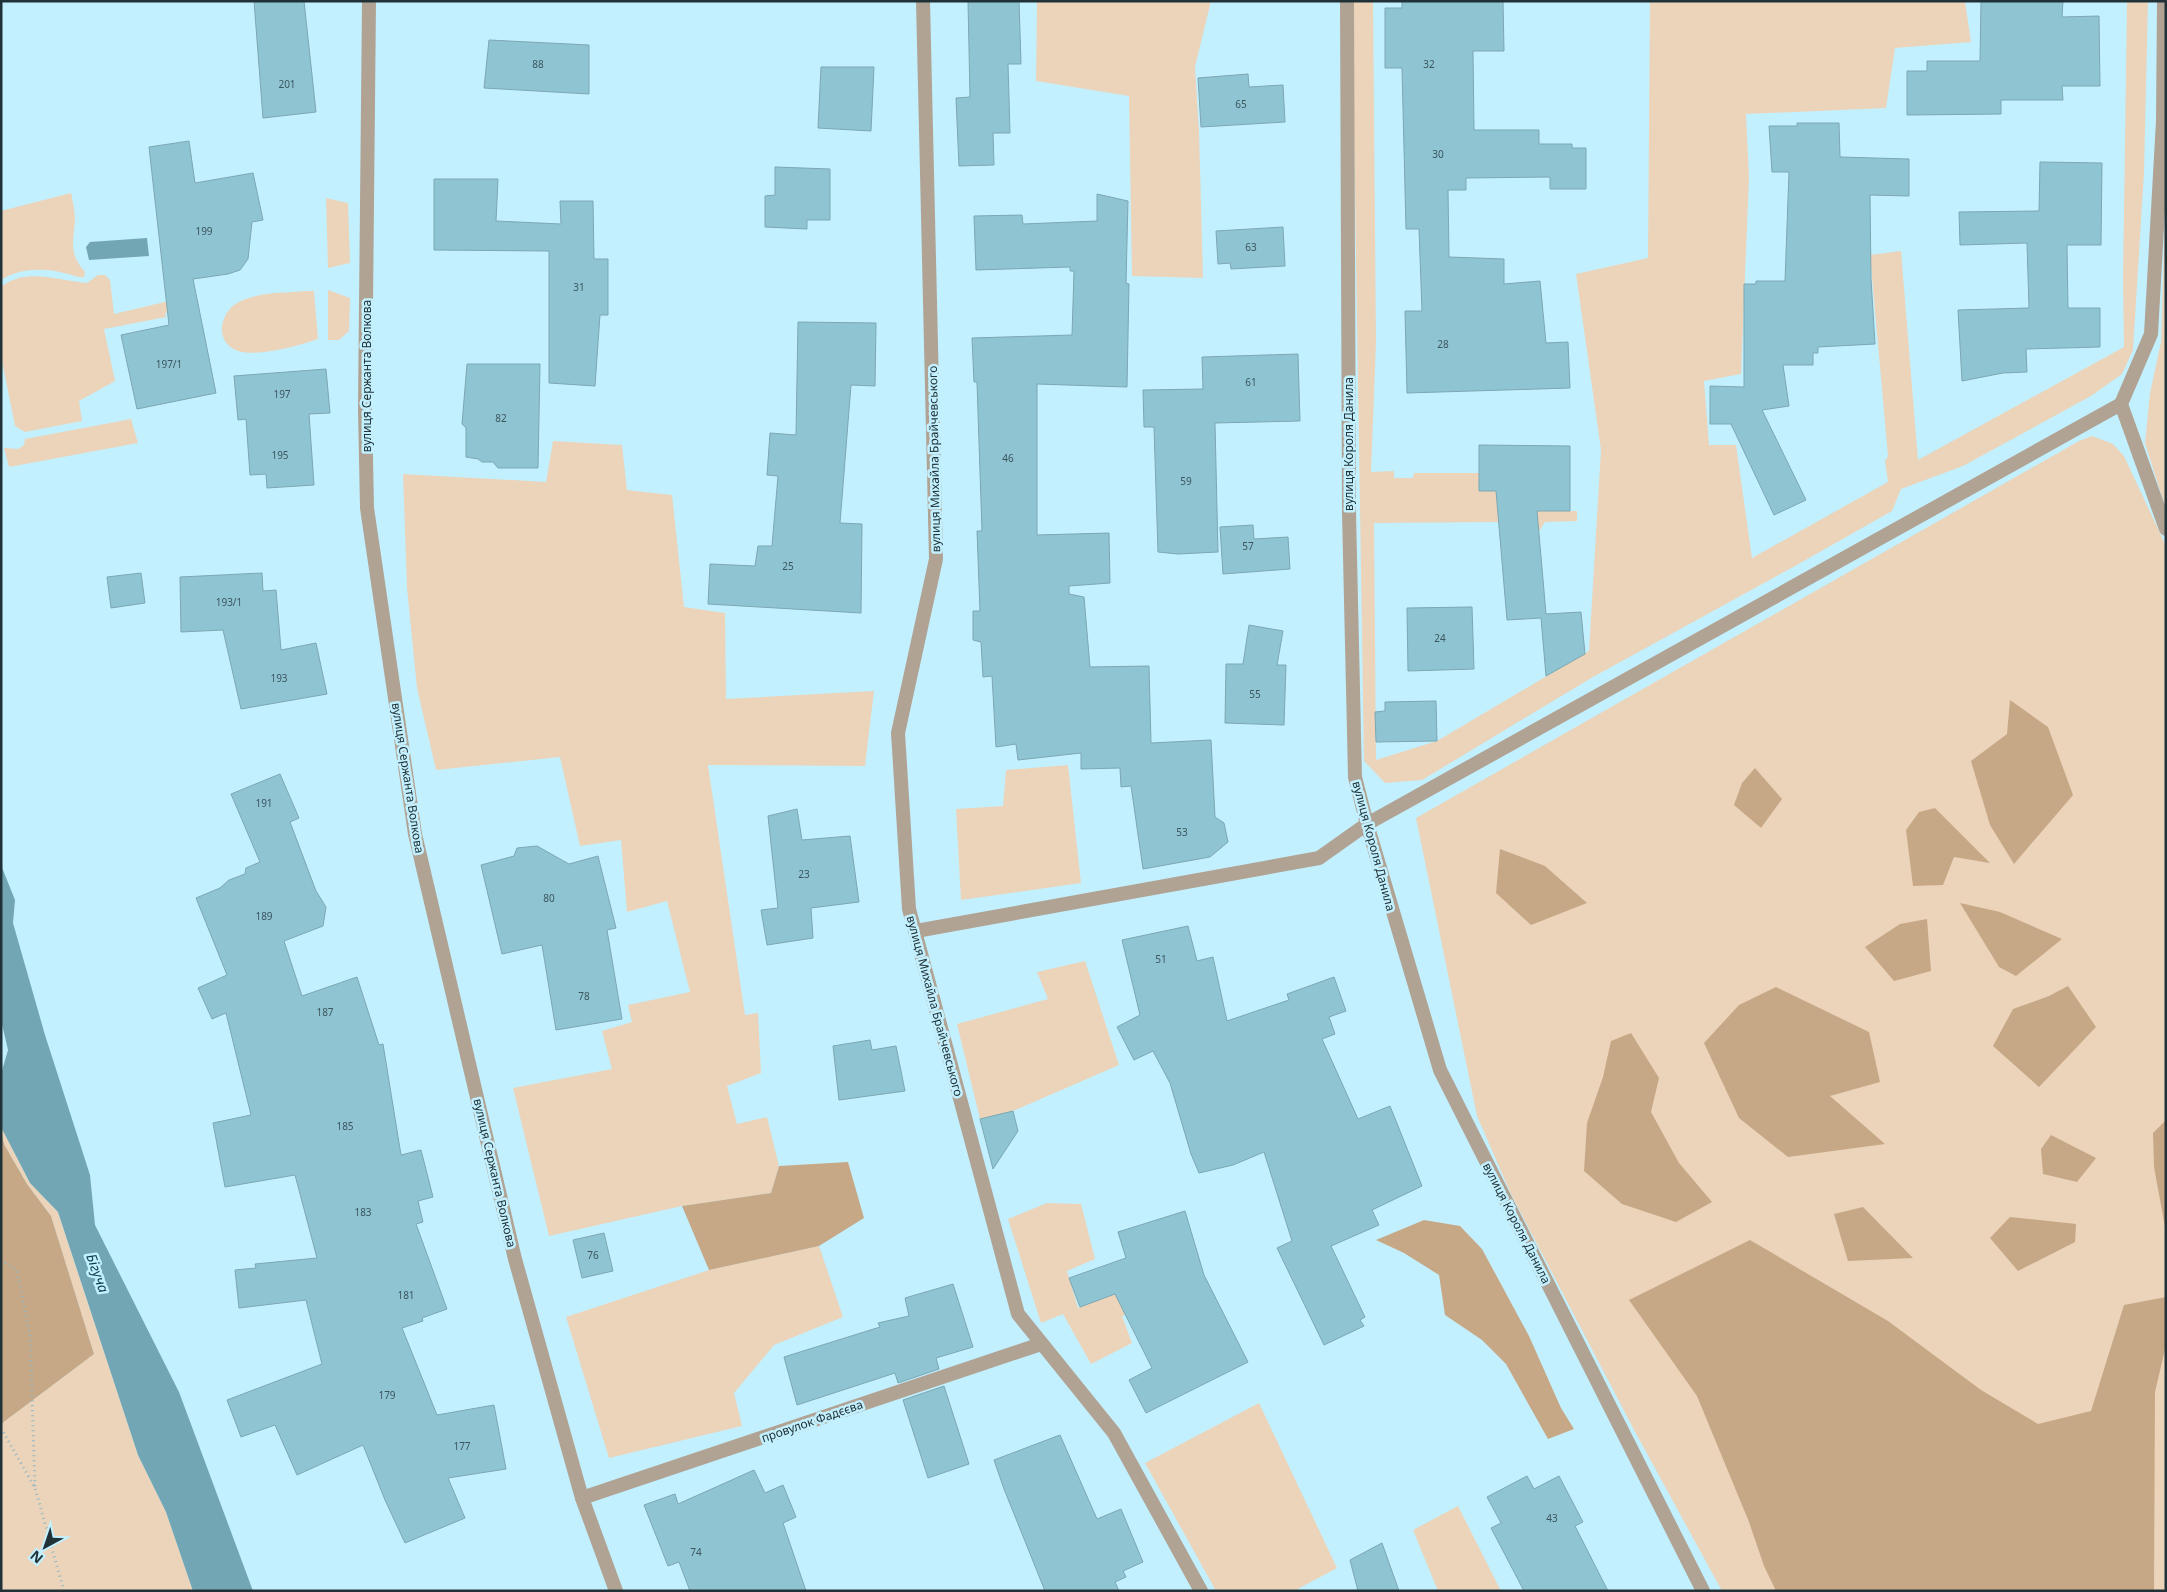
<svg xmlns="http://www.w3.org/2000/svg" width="2167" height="1592" font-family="'Noto Sans',sans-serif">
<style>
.green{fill:#ebd4ba}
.forest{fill:#c7a886}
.water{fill:#72a6b5}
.building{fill:#8fc4d3;stroke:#7ca7b3}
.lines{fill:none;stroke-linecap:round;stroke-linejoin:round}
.path{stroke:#92b7c2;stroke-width:3;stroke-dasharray:1 4;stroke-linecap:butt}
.minor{stroke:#b1a394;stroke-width:14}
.labels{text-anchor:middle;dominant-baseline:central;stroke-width:5;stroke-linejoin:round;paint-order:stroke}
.number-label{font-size:10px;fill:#3c565e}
.street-label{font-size:12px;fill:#203237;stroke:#c3f0fe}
.water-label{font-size:14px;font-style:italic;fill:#0d3d49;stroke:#c3f0fe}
</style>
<rect width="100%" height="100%" fill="#c3f0fe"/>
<g class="green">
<polygon points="1037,1 1211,1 1195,67 1199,131 1203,278 1132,276 1129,96 1036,81"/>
<polygon points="1352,1 1373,1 1376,343 1371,472 1394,471 1394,478 1413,478 1414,473 1479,473 1479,491 1513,491 1531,511 1577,511 1577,521 1545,522 1539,531 1532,531 1531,519 1499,522 1374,523 1376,760 1437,741 1589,651 1601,450 1576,274 1648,258 1650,1 1965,1 1971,42 1895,48 1886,108 1746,114 1749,177 1741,374 1704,381 1709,445 1736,445 1752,558 1888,482 1885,461 1888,456 1870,255 1901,251 1918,460 2124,347 2123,279 2127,1 2148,1 2144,173 2133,350 2122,374 2091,396 1963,466 1901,489 1892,511 1795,566 1593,677 1422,780 1385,783 1364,761"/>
<polygon points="2166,176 2166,509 2145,443 2150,393 2161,342"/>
<path d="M71,193C73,202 75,212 75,221C73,243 69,254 85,272L84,277C77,278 71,274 64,273C43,268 20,268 1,280V211Z"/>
<polygon points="326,198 348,203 350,263 328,268"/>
<path d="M98,275H105L110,280L114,314L194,295L197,307L165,313L166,317L104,329L115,381L79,401L82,421L25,432L15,426L1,356V287C27,267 57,281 87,283Z"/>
<polygon points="328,290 350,298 349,331 339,340 328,340"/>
<path d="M305,291H314L318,339C299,346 257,357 238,351C219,344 218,324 229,310C233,304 244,299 252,297C268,292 288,293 305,291Z"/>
<polygon points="131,419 138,443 9,467 4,448 18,449 24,445 25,439"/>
<polygon points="2092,436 2113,444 2124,456 2166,546 2166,1591 1722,1591 1633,1428 1511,1194 1477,1116 1416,818 2079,441"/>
<polygon points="553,441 622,445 627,490 672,495 684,607 725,613 726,699 874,691 865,766 708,765 745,1015 758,1013 761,1073 727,1086 737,1124 767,1117 779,1166 771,1193 682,1206 549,1236 513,1088 612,1069 602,1031 632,1022 628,1005 690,992 667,901 627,912 621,840 580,846 560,757 436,770 417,688 407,588 403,474 546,482"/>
<polygon points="1068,765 1081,883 961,900 956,809 1003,806 1006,770"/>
<polygon points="1085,961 1119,1065 1013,1111 980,1119 957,1024 1048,999 1037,972"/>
<polygon points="1,1127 30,1183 58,1212 138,1455 166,1512 193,1591 1,1591 1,1424 94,1354 51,1216 27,1184 5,1146 1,1134"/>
<polygon points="1047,1203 1081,1204 1095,1259 1067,1271 1078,1308 1183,1266 1192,1284 1122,1316 1132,1343 1091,1364 1063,1314 1041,1323 1008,1219"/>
<polygon points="819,1246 843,1317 774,1345 734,1393 742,1426 609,1458 566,1317 709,1270"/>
<polygon points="1259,1403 1337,1568 1294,1591 1216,1591 1145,1463"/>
<polygon points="1458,1506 1501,1591 1438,1591 1413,1530"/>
</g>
<g class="forest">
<polygon points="2010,700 2048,727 2073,795 2014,864 1990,825 1971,761 2007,734"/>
<polygon points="1755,768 1782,799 1761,828 1734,805 1742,783"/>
<polygon points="1935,808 1990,863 1954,857 1943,885 1913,886 1906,830 1919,812"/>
<polygon points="1500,849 1545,866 1587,903 1531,925 1496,893"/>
<polygon points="1960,903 2000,912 2062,939 2016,976 1999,967"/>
<polygon points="1927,919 1931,971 1894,981 1865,947 1900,924"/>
<polygon points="2068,986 2096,1027 2039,1087 1993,1046 2013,1009 2049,996"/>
<polygon points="1776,987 1869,1032 1880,1082 1830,1096 1885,1144 1788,1157 1739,1118 1704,1043 1739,1005"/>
<polygon points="1631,1033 1659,1078 1651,1112 1679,1163 1712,1202 1676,1222 1622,1204 1584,1171 1587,1123 1603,1077 1611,1041"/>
<polygon points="2166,1120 2166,1227 2165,1227 2154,1167 2153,1133"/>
<polygon points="1,1134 5,1146 27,1184 51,1216 94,1354 1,1424"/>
<polygon points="2051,1135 2096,1158 2077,1182 2043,1174 2041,1149"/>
<polygon points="848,1162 864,1218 819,1246 709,1270 682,1206 771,1193 779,1166"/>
<polygon points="1863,1207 1913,1258 1848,1261 1834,1214"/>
<polygon points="2010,1217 2076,1224 2075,1242 2018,1271 1990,1238"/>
<polygon points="1424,1220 1460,1226 1482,1249 1529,1336 1561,1408 1574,1429 1548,1439 1506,1364 1482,1340 1445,1315 1439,1275 1404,1253 1376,1240"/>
<polygon points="1750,1240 1888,1321 1981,1390 2038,1424 2091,1411 2124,1305 2166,1297 2166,1345 2155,1392 2154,1591 1776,1591 1764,1566 1749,1522 1697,1396 1629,1300"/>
</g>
<g class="water">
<polygon points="147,238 149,256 89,260 86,247 90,242"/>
<polygon points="1,865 15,900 13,923 45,1035 90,1175 95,1225 179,1392 253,1591 193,1591 166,1512 138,1455 58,1212 30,1183 1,1127 1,1074 8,1050 1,1020"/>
</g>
<g class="building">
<polygon points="254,1 304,1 316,112 263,118"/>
<polygon points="968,1 1019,1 1021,64 1008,64 1010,133 993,133 994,165 959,166 956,98 970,97"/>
<polygon points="1402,1 1503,1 1504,51 1473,51 1474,130 1539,130 1539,144 1572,144 1572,148 1586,148 1586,189 1550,189 1550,177 1466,178 1466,190 1448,190 1449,257 1504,259 1504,284 1540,281 1546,343 1568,342 1570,388 1407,393 1405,311 1422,311 1419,229 1406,229 1402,68 1385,68 1385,8 1402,8"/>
<polygon points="1981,1 2063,1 2062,17 2099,16 2100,86 2062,86 2063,100 2001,100 2001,114 1907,115 1907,71 1927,71 1927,61 1980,61"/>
<polygon points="489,40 589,45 589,94 484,88"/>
<polygon points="821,67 874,67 871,131 818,128"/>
<polygon points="1248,74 1249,87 1283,85 1285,122 1201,127 1198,78"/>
<polygon points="1797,123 1839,123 1840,157 1909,159 1909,196 1870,195 1871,279 1875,344 1818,347 1818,353 1813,353 1813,365 1783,365 1789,406 1762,410 1806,500 1774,515 1731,424 1710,424 1710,386 1744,387 1744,284 1756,284 1756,281 1785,281 1789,172 1772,172 1769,126 1797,126"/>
<polygon points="189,141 195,183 253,173 263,220 252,222 248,259 240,270 228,274 193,279 216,393 137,409 121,335 169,325 149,147"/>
<polygon points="2040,162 2102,163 2101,245 2067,245 2068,308 2100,308 2100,347 2026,349 2027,372 2003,373 1962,381 1958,310 2029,308 2027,243 1960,245 1959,212 2039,211"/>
<polygon points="775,167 830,169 830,220 807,220 807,229 765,227 765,196 775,195"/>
<polygon points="434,179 498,179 496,221 561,224 560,201 593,201 594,259 608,259 608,315 600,315 595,386 549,383 549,251 434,250"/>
<polygon points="1097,194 1128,201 1126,283 1129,284 1127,387 1037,384 1037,535 1109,533 1110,583 1069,586 1069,594 1084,597 1090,667 1149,666 1151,743 1211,740 1215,817 1224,823 1228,842 1210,857 1143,869 1131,786 1121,787 1120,768 1081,769 1081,753 1018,760 1016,744 996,747 992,676 983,677 981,642 973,640 973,611 980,611 977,531 982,531 977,382 974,382 972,338 1072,335 1074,271 1070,271 1070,267 976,270 974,216 1022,215 1023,224 1097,221"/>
<polygon points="1283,227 1285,266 1231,269 1230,263 1218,264 1216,231"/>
<polygon points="798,322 876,323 875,386 851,385 840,523 862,524 861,613 708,604 710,564 755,566 758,546 772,546 778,476 767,475 770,433 796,435"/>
<polygon points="1298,354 1300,421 1215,423 1218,552 1178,554 1158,552 1154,427 1144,427 1143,390 1203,389 1202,357"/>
<polygon points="467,364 540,364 538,468 498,468 493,462 482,462 478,459 466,457 466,428 462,424"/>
<polygon points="326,369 330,413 309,414 314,485 267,488 266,474 250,475 246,419 238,420 234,376"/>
<polygon points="1479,445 1570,446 1570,511 1537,511 1546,614 1581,612 1585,654 1546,676 1541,618 1507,620 1496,491 1479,491"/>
<polygon points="1253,525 1254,539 1288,537 1290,569 1223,574 1220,527"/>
<polygon points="141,573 145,603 111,608 107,577"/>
<polygon points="262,573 263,591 276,590 281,650 316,643 327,694 241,709 223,630 181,632 180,577"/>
<polygon points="1472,607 1474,669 1408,671 1407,608"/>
<polygon points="1249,625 1283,631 1277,665 1286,665 1284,725 1225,723 1226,664 1243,664"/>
<polygon points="1436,701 1437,741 1376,742 1375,712 1385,711 1385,702"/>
<polygon points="280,774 299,818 290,822 316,891 326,907 323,926 284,941 302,996 357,977 379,1045 383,1044 401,1155 421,1150 433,1197 418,1201 423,1222 416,1224 447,1309 422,1318 423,1321 402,1328 437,1415 494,1405 506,1469 448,1478 465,1518 405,1543 385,1500 363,1445 297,1475 275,1425 241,1437 227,1400 322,1364 306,1300 239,1308 235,1270 256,1268 255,1264 317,1258 295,1175 225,1187 213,1123 251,1115 226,1013 212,1019 198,988 227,975 196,898 220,888 229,880 245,874 246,868 260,862 231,794"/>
<polygon points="797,809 802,840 850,836 859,902 811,908 813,938 767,945 761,910 778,908 768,816"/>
<polygon points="537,846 569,864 598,856 616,928 607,930 622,1019 556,1030 542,945 502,954 481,865 514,856 517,848"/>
<polygon points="1188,926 1197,961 1213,957 1227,1021 1289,1000 1287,994 1334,977 1346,1011 1329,1017 1335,1034 1322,1039 1358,1119 1390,1106 1422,1186 1372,1210 1379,1225 1331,1246 1365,1317 1360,1320 1364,1326 1324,1345 1277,1248 1292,1241 1264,1152 1233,1165 1199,1173 1191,1154 1170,1083 1153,1051 1134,1060 1117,1027 1140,1015 1122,940"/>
<polygon points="870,1040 872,1050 896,1046 905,1091 839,1100 833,1046"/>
<polygon points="1013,1111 1018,1131 993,1169 980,1119"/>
<polygon points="1185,1211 1204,1275 1248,1362 1146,1413 1129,1380 1152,1368 1115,1294 1080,1307 1069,1278 1126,1258 1118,1232"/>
<polygon points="604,1233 613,1271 582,1278 573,1240"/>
<polygon points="953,1284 973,1347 936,1358 939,1369 898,1383 895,1373 797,1405 784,1357 880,1327 878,1323 909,1316 905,1298"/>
<polygon points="944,1386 969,1464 928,1478 903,1400"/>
<polygon points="1060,1435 1097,1519 1121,1509 1143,1562 1123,1571 1126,1577 1115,1582 1119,1591 1045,1591 1004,1489 994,1460"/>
<polygon points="754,1470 765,1493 783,1485 796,1517 783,1523 806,1591 690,1591 679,1562 668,1566 644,1505 675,1494 678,1504"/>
<polygon points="1527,1476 1534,1489 1559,1476 1583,1522 1575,1526 1608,1591 1524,1591 1491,1528 1501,1523 1487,1497"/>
<polygon points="1382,1543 1399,1591 1358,1591 1350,1560"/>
</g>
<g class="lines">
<g class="path">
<polyline points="1,1260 17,1271 30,1336 35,1488"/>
<polyline points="1,1428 35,1488 64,1591"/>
</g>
<g class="minor">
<polyline points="369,1 365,408 367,508 415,834 515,1259 582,1498 616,1591"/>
<polyline points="923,1 936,559 898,733 909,909 1018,1314 1114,1433 1201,1591"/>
<polyline points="1347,1 1349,512 1355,777 1367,824 1440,1070 1703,1591"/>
<polyline points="2164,1 2163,121 2151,334 2121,404 2166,529"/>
<polyline points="916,931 1319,858 1367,824 2121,404"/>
<polyline points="582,1498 1041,1344"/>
</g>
</g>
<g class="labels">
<g class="number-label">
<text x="538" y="64">88</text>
<text x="1429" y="64">32</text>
<text x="287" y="84">201</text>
<text x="1241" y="104">65</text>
<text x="1438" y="154">30</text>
<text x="204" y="231">199</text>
<text x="1251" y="247">63</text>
<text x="579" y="287">31</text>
<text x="1443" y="344">28</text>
<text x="169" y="364">197/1</text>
<text x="1251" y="382">61</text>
<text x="282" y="394">197</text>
<text x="501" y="418">82</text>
<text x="280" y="455">195</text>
<text x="1008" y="458">46</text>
<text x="1186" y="481">59</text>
<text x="1248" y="546">57</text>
<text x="788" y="566">25</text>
<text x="229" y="602">193/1</text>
<text x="1440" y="638">24</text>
<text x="279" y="678">193</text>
<text x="1255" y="694">55</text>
<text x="264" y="803">191</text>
<text x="1182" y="832">53</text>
<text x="804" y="874">23</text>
<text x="549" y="898">80</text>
<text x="264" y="916">189</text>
<text x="1161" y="959">51</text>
<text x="584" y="996">78</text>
<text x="325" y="1012">187</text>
<text x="345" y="1126">185</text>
<text x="363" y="1212">183</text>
<text x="593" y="1255">76</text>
<text x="406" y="1295">181</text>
<text x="387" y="1395">179</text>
<text x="462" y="1446">177</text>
<text x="1552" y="1518">43</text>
<text x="696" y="1552">74</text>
</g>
<g class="street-label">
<text transform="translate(366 376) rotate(-90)">вулиця Сержанта Волкова</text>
<text transform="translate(1348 444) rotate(-90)">вулиця Короля Данила</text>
<text transform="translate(934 459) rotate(-91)">вулиця Михайла Брайчевського</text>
<text transform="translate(408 778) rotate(81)">вулиця Сержанта Волкова</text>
<text transform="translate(1374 846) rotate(75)">вулиця Короля Данила</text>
<text transform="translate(935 1006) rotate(75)">вулиця Михайла Брайчевського</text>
<text transform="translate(495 1173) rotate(77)">вулиця Сержанта Волкова</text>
<text transform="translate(1517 1223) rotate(63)">вулиця Короля Данила</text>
<text transform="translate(812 1421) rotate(-19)">провулок Фадєєва</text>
</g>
<g class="water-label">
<text transform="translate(98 1273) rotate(70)">Бігуча</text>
</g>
</g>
<rect width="2167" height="1592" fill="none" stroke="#203237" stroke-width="5"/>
<g transform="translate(45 1547) rotate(220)" stroke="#c3f0fe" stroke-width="4" paint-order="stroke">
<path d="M0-4L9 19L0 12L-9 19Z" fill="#203237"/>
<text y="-8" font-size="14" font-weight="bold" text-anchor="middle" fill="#203237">N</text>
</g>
</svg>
